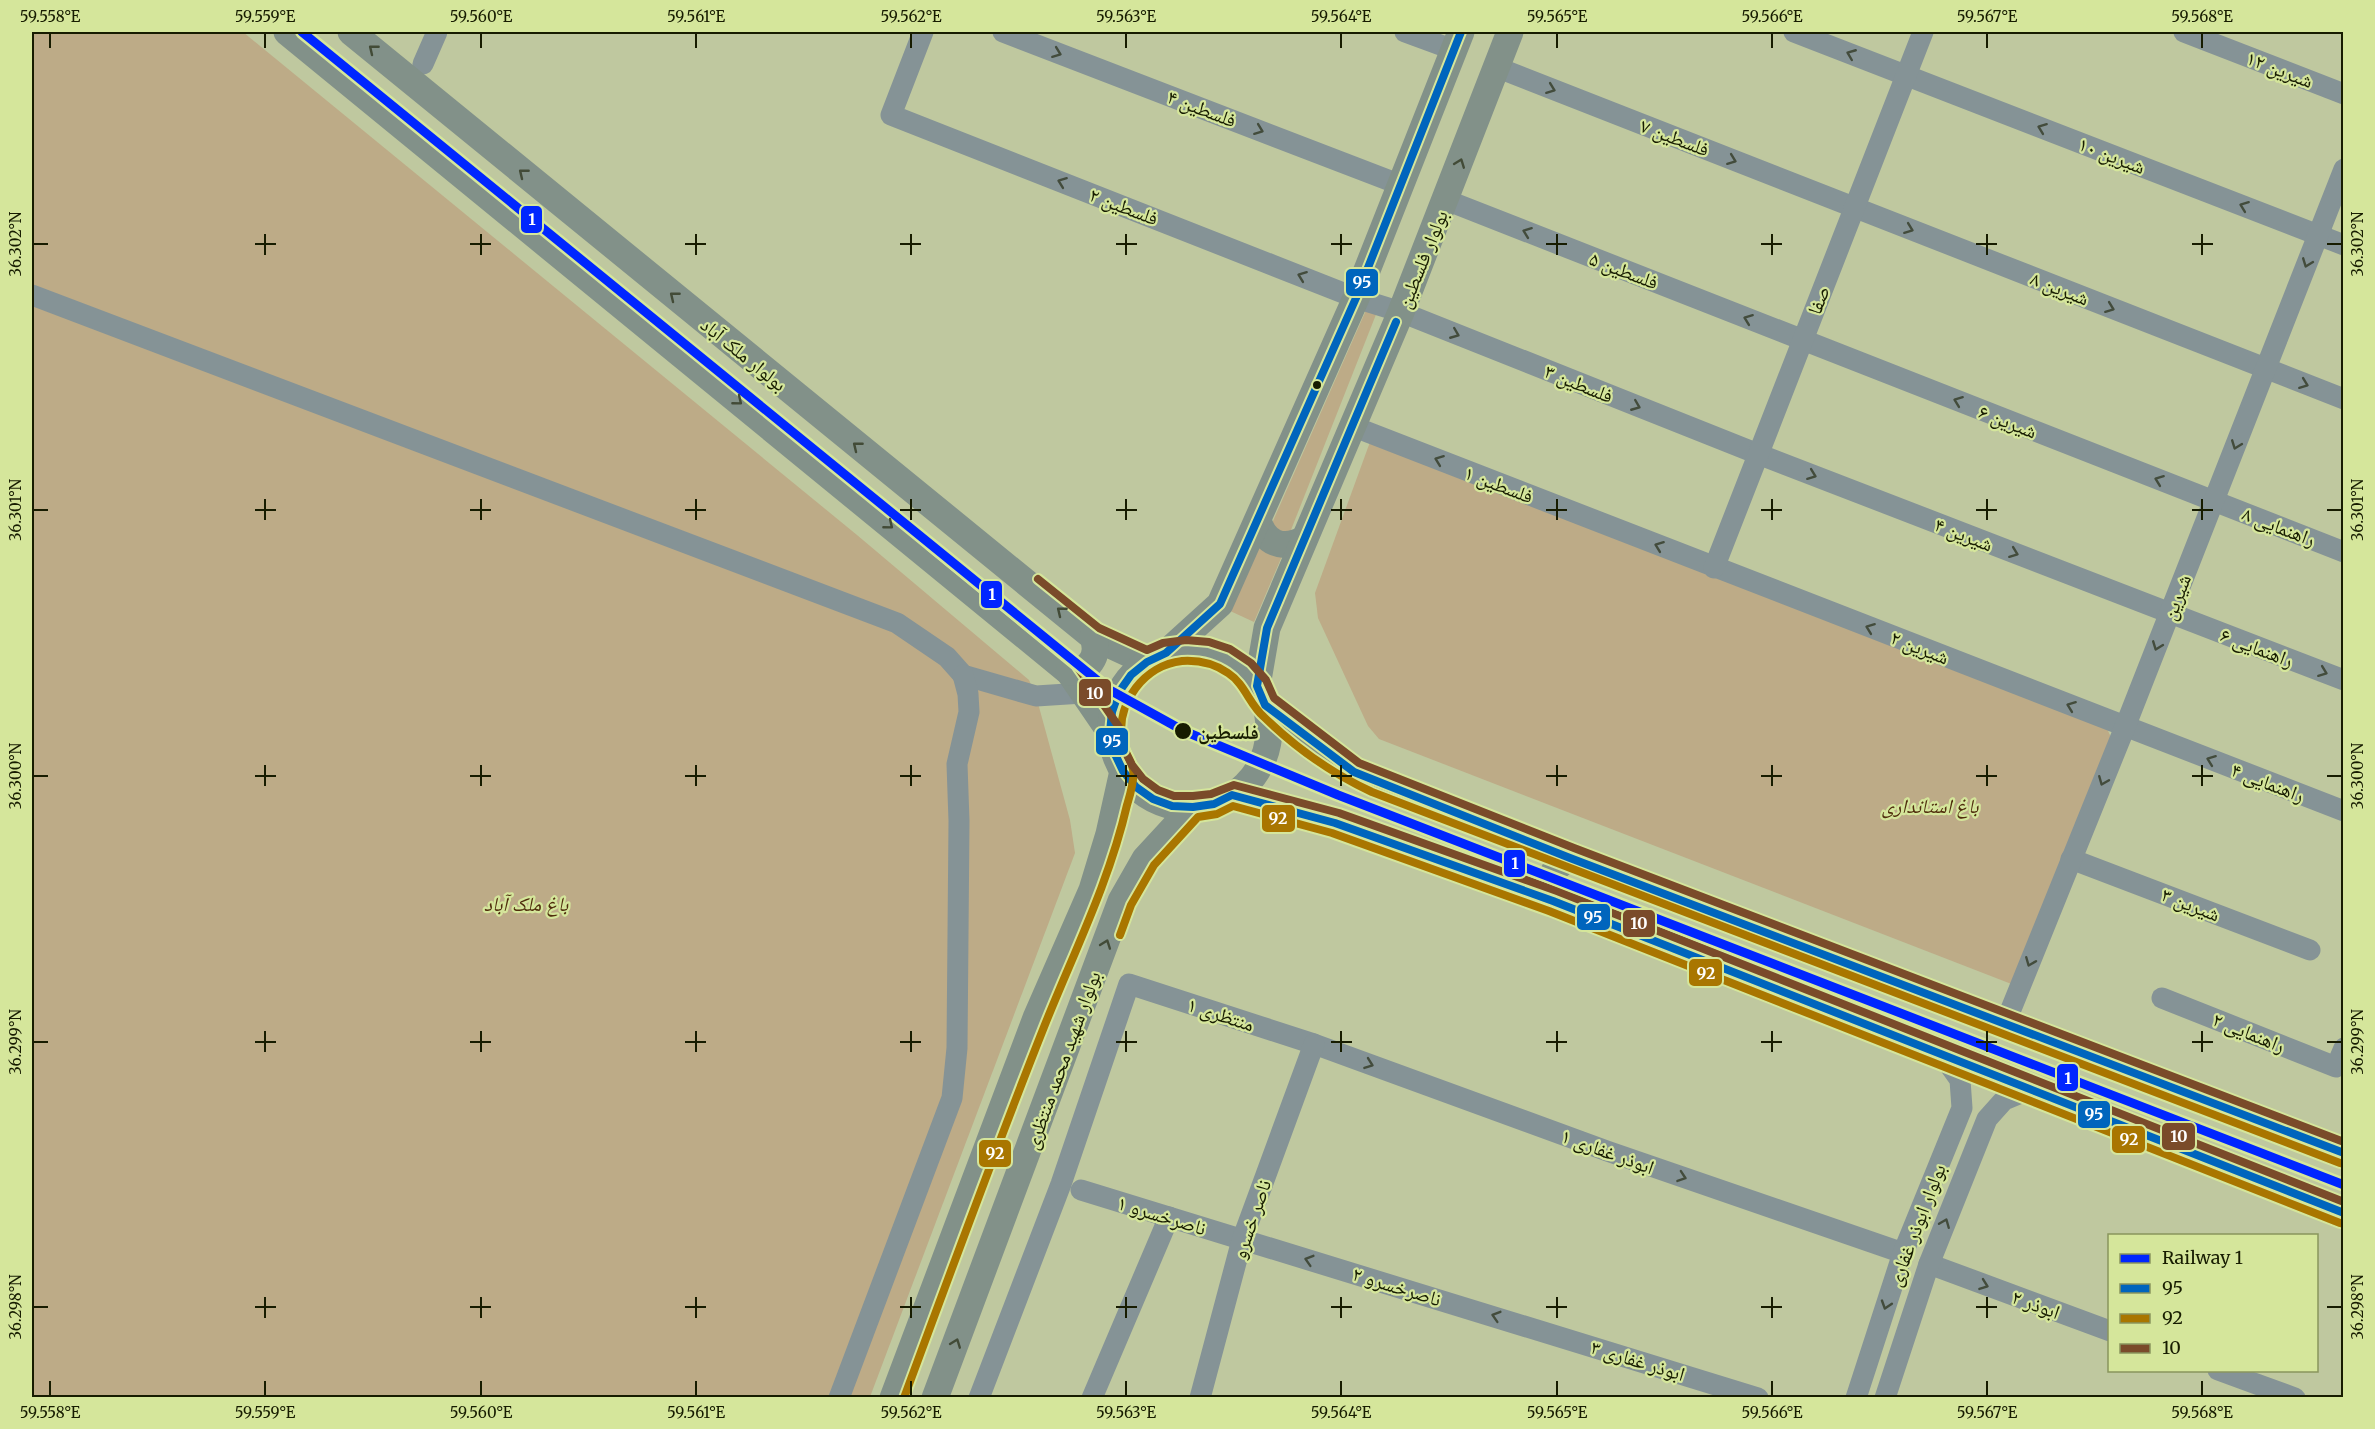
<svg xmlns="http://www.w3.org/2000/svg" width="2375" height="1429" font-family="Merriweather,'Noto Naskh Arabic',serif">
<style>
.green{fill:#bdab87}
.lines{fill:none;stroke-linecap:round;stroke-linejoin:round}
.minor{stroke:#859396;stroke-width:21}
.major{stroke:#829189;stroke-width:27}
.bus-1-casing{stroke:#d5e69b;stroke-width:12}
.bus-2-casing{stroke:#d5e69b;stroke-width:12}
.bus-3-casing{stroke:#d5e69b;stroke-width:12}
.bus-1{stroke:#0065bd;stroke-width:8}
.bus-2{stroke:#a97600;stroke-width:8}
.bus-3{stroke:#7a4b2a;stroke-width:8}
.rail-1-casing{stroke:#d5e69b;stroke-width:14}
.rail-1{stroke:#0026ff;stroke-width:9}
.oneway{stroke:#424b37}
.oneway2{stroke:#434c3c}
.ticks{fill:none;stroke:#171c00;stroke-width:2}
.bus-dot{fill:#171c00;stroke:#d5e69b;stroke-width:2}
.labels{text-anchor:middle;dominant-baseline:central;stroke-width:4.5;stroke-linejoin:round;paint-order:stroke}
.street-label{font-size:20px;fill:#171c00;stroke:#d5e69b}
.stop-label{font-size:20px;font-weight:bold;fill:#171c00;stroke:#d5e69b;text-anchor:start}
.park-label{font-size:20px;font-style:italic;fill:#502d0d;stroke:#d5e69b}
.line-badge{stroke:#d5e69b;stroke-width:2}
.badge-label{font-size:16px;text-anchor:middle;font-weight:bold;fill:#fff}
.neatline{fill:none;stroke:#171c00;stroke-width:2}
.ticks-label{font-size:15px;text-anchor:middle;fill:#171c00}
</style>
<rect width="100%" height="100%" fill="#bfc89f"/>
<g class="green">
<polygon points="32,32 243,32 857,535 1029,680 1036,696 1070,820 1075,853 870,1397 32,1397"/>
<polygon points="1367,308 1377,312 1289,535 1269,530"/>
<polygon points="1370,442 2106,726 2112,740 2014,985 1379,739 1368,726 1318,618 1315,593"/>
<polygon points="1260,543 1285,549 1254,622 1228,610"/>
</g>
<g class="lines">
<g class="minor">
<polyline points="923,32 891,115 1356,298 1401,312 1758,454 2344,680"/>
<polyline points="1003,32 1401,185"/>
<polyline points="1405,32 1454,50"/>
<polyline points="1794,32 2344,245"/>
<polyline points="2184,32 2344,94"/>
<polyline points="423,64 437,32"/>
<polyline points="1496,67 2344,399"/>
<polyline points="1446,200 2344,552"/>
<polyline points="32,295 897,623 947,657 963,675 1036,696 1083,693"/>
<polyline points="1352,426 2344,811"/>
<polyline points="1714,568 1923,32"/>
<polyline points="2071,859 2310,950"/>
<polyline points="2162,998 2336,1067 2344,1048"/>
<polyline points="2005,1024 2125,727 2344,169"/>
<polyline points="1081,1190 1758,1398"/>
<polyline points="1929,1264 2110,1331"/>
<polyline points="2218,1370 2295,1398"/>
<polyline points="839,1398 952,1098 957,1048 959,821 957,764 969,712 968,694 963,675"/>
<polyline points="979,1398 1061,1184 1129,984 1314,1044 1607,1151 1903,1253"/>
<polyline points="1092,1398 1169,1217"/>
<polyline points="1200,1398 1242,1240 1314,1044"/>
<polyline points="1856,1398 1903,1253 1962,1108 1960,1080 1943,1056"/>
<polyline points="1885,1398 1929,1264 1987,1119 2004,1100 2028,1090"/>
</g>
<g class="major">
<polyline points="287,32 1069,672 1110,732"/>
<polyline points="351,32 1093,637 1147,662"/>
<path d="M1258,520C1264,543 1283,551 1304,539"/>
<circle cx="1190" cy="729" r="79"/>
<polyline points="1166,653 1220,604 1356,298 1461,32"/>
<path d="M1069,672C1089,672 1100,656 1093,637"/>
<polyline points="1257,686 1267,628 1401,312 1510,32"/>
<polyline points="1265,705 1354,772 1570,858 2344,1153"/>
<polyline points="1232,795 1335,823 1553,901 2344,1213"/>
<path d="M1553,901C1545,882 1552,867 1570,858"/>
<polyline points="893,1398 1036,1018 1092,890 1109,834 1123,771"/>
<polyline points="935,1398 1121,901 1145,859 1193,807"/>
</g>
<g class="bus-1-casing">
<g id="bus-1">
<polyline points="1461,32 1356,298 1220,604 1166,653 1147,662 1131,675 1119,692 1112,712 1110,732 1114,752 1123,771 1136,787 1153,799 1172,806 1193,807 1214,804 1232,795 1335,823 1553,901 2344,1213"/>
<polyline points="1396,322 1267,628 1257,686 1265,705 1354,772 1570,858 2344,1153"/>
</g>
</g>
<g class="bus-2-casing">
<g id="bus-2">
<polyline points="1120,935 1131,905 1154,865 1198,817 1217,814 1233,806 1332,833 1549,911 2340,1223"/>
<path d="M904,1398C950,1274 995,1150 1044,1027C1073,954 1109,883 1127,805C1130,795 1135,780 1133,769C1131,759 1123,751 1122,740C1116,702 1145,665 1182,661C1198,660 1215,664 1228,673C1245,684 1249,704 1264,717C1295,747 1333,774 1372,792L2340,1163"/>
</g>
</g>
<g class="bus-3-casing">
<g id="bus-3">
<polyline points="930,545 1076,665 1119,727 1124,749 1132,765 1143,779 1158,790 1174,796 1193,796 1211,794 1234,785 1339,813 1557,891 2344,1202"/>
<polyline points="1038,579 1099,628 1147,650 1163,643 1186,640 1209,642 1230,649 1251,663 1266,680 1274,698 1359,763 1574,848 2344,1142"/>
</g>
</g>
<use href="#bus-1" class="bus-1"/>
<use href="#bus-2" class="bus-2"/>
<use href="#bus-3" class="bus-3"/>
<g class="rail-1-casing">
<polyline id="rail-1" points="302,32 1108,689 1184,731 1338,795 2344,1185"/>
</g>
<use href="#rail-1" class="rail-1"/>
</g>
<defs><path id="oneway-chevron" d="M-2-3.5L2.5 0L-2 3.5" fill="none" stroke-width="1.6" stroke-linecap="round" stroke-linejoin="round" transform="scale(1.5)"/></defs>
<g class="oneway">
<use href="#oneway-chevron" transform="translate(373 49) rotate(-141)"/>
<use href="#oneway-chevron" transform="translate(1460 163) rotate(-69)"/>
<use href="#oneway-chevron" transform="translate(523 173) rotate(-141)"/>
<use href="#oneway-chevron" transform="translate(674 296) rotate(-141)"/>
<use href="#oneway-chevron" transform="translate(738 401) rotate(39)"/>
<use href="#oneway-chevron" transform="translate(857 446) rotate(-141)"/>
<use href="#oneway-chevron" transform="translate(889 525) rotate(39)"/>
<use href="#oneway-chevron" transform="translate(1061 611) rotate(-141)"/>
<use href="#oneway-chevron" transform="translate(1106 944) rotate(-70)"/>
<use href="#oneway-chevron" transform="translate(956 1343) rotate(-69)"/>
</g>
<g class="oneway2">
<use href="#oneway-chevron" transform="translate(1057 53) rotate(21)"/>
<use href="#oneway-chevron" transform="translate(1851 54) rotate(-158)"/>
<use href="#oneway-chevron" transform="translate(1551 89) rotate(21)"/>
<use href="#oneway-chevron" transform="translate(2042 128) rotate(-159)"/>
<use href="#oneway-chevron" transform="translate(1259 130) rotate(21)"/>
<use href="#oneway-chevron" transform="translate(1732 160) rotate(21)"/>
<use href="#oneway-chevron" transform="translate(1062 182) rotate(-159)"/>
<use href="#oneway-chevron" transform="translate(2244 206) rotate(-159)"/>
<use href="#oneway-chevron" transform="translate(1909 229) rotate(21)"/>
<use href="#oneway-chevron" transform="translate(1527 232) rotate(-159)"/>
<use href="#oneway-chevron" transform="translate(2307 263) rotate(111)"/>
<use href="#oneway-chevron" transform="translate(1302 276) rotate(-159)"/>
<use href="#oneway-chevron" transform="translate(2110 308) rotate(21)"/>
<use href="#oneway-chevron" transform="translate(1748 319) rotate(-159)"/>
<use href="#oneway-chevron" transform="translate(1455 334) rotate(22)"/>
<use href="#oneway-chevron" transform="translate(2304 384) rotate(21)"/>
<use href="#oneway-chevron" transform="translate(1958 401) rotate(-159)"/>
<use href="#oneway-chevron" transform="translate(1636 406) rotate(22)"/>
<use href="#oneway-chevron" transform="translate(2236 445) rotate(111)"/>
<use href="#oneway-chevron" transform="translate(1439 460) rotate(-159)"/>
<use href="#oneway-chevron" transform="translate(1812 475) rotate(21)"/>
<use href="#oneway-chevron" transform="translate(2159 480) rotate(-159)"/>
<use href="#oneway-chevron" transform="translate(1659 546) rotate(-159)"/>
<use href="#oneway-chevron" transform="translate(2014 553) rotate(21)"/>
<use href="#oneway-chevron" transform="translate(1870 628) rotate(-159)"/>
<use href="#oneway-chevron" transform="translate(2157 646) rotate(111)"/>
<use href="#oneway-chevron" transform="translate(2323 672) rotate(21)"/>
<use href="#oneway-chevron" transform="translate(2071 706) rotate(-159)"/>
<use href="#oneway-chevron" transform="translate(2211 760) rotate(-159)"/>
<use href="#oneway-chevron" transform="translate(2103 781) rotate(112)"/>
<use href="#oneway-chevron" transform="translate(2030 962) rotate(112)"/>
<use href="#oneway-chevron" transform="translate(1369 1064) rotate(20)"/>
<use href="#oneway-chevron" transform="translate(1682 1177) rotate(19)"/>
<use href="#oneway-chevron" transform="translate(1945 1223) rotate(-68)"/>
<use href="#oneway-chevron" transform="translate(1309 1260) rotate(-163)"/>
<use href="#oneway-chevron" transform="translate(1984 1285) rotate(20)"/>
<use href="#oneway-chevron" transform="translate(1886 1305) rotate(108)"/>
<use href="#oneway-chevron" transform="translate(1496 1316) rotate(-163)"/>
</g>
<path class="ticks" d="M50,33V48M265,33V48M481,33V48M696,33V48M911,33V48M1126,33V48M1341,33V48M1557,33V48M1772,33V48M1987,33V48M2202,33V48M265,234V255M481,234V255M696,234V255M911,234V255M1126,234V255M1341,234V255M1557,234V255M1772,234V255M1987,234V255M2202,234V255M33,244H48M255,244H276M470,244H491M685,244H706M900,244H921M1116,244H1137M1331,244H1352M1546,244H1567M1761,244H1782M1976,244H1997M2192,244H2213M2327,244H2342M265,499V520M481,499V520M696,499V520M911,499V520M1126,499V520M1341,499V520M1557,499V520M1772,499V520M1987,499V520M2202,499V520M33,510H48M255,510H276M470,510H491M685,510H706M900,510H921M1116,510H1137M1331,510H1352M1546,510H1567M1761,510H1782M1976,510H1997M2192,510H2213M2327,510H2342M265,765V786M481,765V786M696,765V786M911,765V786M1126,765V786M1341,765V786M1557,765V786M1772,765V786M1987,765V786M2202,765V786M33,776H48M255,776H276M470,776H491M685,776H706M900,776H921M1116,776H1137M1331,776H1352M1546,776H1567M1761,776H1782M1976,776H1997M2192,776H2213M2327,776H2342M265,1031V1052M481,1031V1052M696,1031V1052M911,1031V1052M1126,1031V1052M1341,1031V1052M1557,1031V1052M1772,1031V1052M1987,1031V1052M2202,1031V1052M33,1042H48M255,1042H276M470,1042H491M685,1042H706M900,1042H921M1116,1042H1137M1331,1042H1352M1546,1042H1567M1761,1042H1782M1976,1042H1997M2192,1042H2213M2327,1042H2342M265,1297V1318M481,1297V1318M696,1297V1318M911,1297V1318M1126,1297V1318M1341,1297V1318M1557,1297V1318M1772,1297V1318M1987,1297V1318M33,1307H48M255,1307H276M470,1307H491M685,1307H706M900,1307H921M1116,1307H1137M1331,1307H1352M1546,1307H1567M1761,1307H1782M1976,1307H1997M2327,1307H2342M50,1381V1396M265,1381V1396M481,1381V1396M696,1381V1396M911,1381V1396M1126,1381V1396M1341,1381V1396M1557,1381V1396M1772,1381V1396M1987,1381V1396M2202,1381V1396"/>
<g class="bus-dot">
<circle cx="1317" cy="385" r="5"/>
<circle cx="1183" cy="731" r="9"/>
</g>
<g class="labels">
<g class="street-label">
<text transform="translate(2280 69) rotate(21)">شیرین ۱۲</text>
<text transform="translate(1202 108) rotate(21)">فلسطین ۴</text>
<text transform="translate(1675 137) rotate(21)">فلسطین ۷</text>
<text transform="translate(2112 155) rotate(21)">شیرین ۱۰</text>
<text transform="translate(1124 206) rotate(21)">فلسطین ۲</text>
<text transform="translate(1422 259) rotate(-68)">بولوار فلسطین</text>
<text transform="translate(1624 270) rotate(21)">فلسطین ۵</text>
<text transform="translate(2060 288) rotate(21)">شیرین ۸</text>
<text transform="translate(1818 300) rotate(-69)">صفا</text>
<text transform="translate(744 354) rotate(39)">بولوار ملک آباد</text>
<text transform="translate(1579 383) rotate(22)">فلسطین ۳</text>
<text transform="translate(2008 421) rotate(21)">شیرین ۶</text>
<text transform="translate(1499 484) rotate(21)">فلسطین ۱</text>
<text transform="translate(2279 526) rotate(21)">راهنمایی ۸</text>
<text transform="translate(1964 534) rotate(21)">شیرین ۴</text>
<text transform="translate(2176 597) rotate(-69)">شیرین</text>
<text transform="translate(1920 647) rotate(21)">شیرین ۲</text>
<text transform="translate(2257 647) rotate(21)">راهنمایی ۶</text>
<text transform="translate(2268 782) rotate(21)">راهنمایی ۴</text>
<text transform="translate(2191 904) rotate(21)">شیرین ۳</text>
<text transform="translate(1221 1014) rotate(18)">منتظری ۱</text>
<text transform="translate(2249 1032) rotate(22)">راهنمایی ۲</text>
<text transform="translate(1062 1060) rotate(-70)">بولوار شهید محمد منتظری</text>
<text transform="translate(1608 1151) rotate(20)">ابوذر غفاری ۱</text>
<text transform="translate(1162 1215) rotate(17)">ناصرخسرو ۱</text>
<text transform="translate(1251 1219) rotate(-71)">ناصر خسرو</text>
<text transform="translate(1916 1225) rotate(-69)">بولوار ابوذر غفاری</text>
<text transform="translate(1397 1286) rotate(17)">ناصرخسرو ۲</text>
<text transform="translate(2036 1304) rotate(20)">ابوذر ۲</text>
<text transform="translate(1638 1360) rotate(17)">ابوذر غفاری ۳</text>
</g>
<g class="stop-label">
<text x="1198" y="731">فلسطین</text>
</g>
<g class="park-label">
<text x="1930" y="805">باغ استانداری</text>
<text x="526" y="903">باغ ملک آباد</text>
</g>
</g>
<g class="line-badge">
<rect x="520" y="205" width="23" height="29" rx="6" fill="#0026ff"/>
<rect x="1345" y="268" width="34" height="29" rx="6" fill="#0065bd"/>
<rect x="980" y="580" width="23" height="29" rx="6" fill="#0026ff"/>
<rect x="1078" y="678" width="34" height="29" rx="6" fill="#7a4b2a"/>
<rect x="1095" y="727" width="34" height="29" rx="6" fill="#0065bd"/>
<rect x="1261" y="804" width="35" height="29" rx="6" fill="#a97600"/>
<rect x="1503" y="849" width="23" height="29" rx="6" fill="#0026ff"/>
<rect x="1576" y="903" width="35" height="28" rx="6" fill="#0065bd"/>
<rect x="1622" y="909" width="34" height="29" rx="6" fill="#7a4b2a"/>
<rect x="1688" y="958" width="35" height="29" rx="6" fill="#a97600"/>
<rect x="2056" y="1063" width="23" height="29" rx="6" fill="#0026ff"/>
<rect x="2077" y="1100" width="34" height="29" rx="6" fill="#0065bd"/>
<rect x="2161" y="1122" width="35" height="29" rx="6" fill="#7a4b2a"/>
<rect x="2111" y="1125" width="35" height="29" rx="6" fill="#a97600"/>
<rect x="978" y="1139" width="34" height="29" rx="6" fill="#a97600"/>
</g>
<g class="badge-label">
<text x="532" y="225">1</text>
<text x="1362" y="288">95</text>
<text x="992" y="600">1</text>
<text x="1095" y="699">10</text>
<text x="1112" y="747">95</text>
<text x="1278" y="824">92</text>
<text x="1515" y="869">1</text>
<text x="1593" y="923">95</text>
<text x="1639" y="929">10</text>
<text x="1706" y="979">92</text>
<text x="2068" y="1084">1</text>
<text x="2094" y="1120">95</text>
<text x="2179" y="1142">10</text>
<text x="2129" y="1145">92</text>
<text x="995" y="1159">92</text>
</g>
<rect width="2375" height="1429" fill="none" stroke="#d5e69b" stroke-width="66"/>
<rect x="2108" y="1234" width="210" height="138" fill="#d5e69b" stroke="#89955d" stroke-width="1.5"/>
<rect x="2120" y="1254" width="30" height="9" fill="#0026ff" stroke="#89955d" stroke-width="1.5"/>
<text x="2162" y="1264" font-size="18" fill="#171c00">Railway 1</text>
<rect x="2120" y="1284" width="30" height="9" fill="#0065bd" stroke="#89955d" stroke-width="1.5"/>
<text x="2162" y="1294" font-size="18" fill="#171c00">95</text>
<rect x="2120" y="1314" width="30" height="9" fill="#a97600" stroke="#89955d" stroke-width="1.5"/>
<text x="2162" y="1324" font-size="18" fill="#171c00">92</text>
<rect x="2120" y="1344" width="30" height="9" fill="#7a4b2a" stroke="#89955d" stroke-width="1.5"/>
<text x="2162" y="1354" font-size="18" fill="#171c00">10</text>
<rect x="33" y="33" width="2309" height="1363" class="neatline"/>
<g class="ticks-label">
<text x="50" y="22">59.558°E</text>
<text x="265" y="22">59.559°E</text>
<text x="481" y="22">59.560°E</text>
<text x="696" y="22">59.561°E</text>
<text x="911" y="22">59.562°E</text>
<text x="1126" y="22">59.563°E</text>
<text x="1341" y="22">59.564°E</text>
<text x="1557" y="22">59.565°E</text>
<text x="1772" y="22">59.566°E</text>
<text x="1987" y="22">59.567°E</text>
<text x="2202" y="22">59.568°E</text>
<text transform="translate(16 244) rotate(-90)" y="5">36.302°N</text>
<text transform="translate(2358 244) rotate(-90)" y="5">36.302°N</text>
<text transform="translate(16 510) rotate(-90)" y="5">36.301°N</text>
<text transform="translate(2358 510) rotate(-90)" y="5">36.301°N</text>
<text transform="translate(16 776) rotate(-90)" y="5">36.300°N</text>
<text transform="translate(2358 776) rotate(-90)" y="5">36.300°N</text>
<text transform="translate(16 1042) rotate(-90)" y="5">36.299°N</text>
<text transform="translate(2358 1042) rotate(-90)" y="5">36.299°N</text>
<text transform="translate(16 1307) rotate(-90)" y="5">36.298°N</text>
<text transform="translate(2358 1307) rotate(-90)" y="5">36.298°N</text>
<text x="50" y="1418">59.558°E</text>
<text x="265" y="1418">59.559°E</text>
<text x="481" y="1418">59.560°E</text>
<text x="696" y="1418">59.561°E</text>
<text x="911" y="1418">59.562°E</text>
<text x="1126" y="1418">59.563°E</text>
<text x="1341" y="1418">59.564°E</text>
<text x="1557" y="1418">59.565°E</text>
<text x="1772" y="1418">59.566°E</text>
<text x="1987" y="1418">59.567°E</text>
<text x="2202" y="1418">59.568°E</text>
</g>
</svg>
